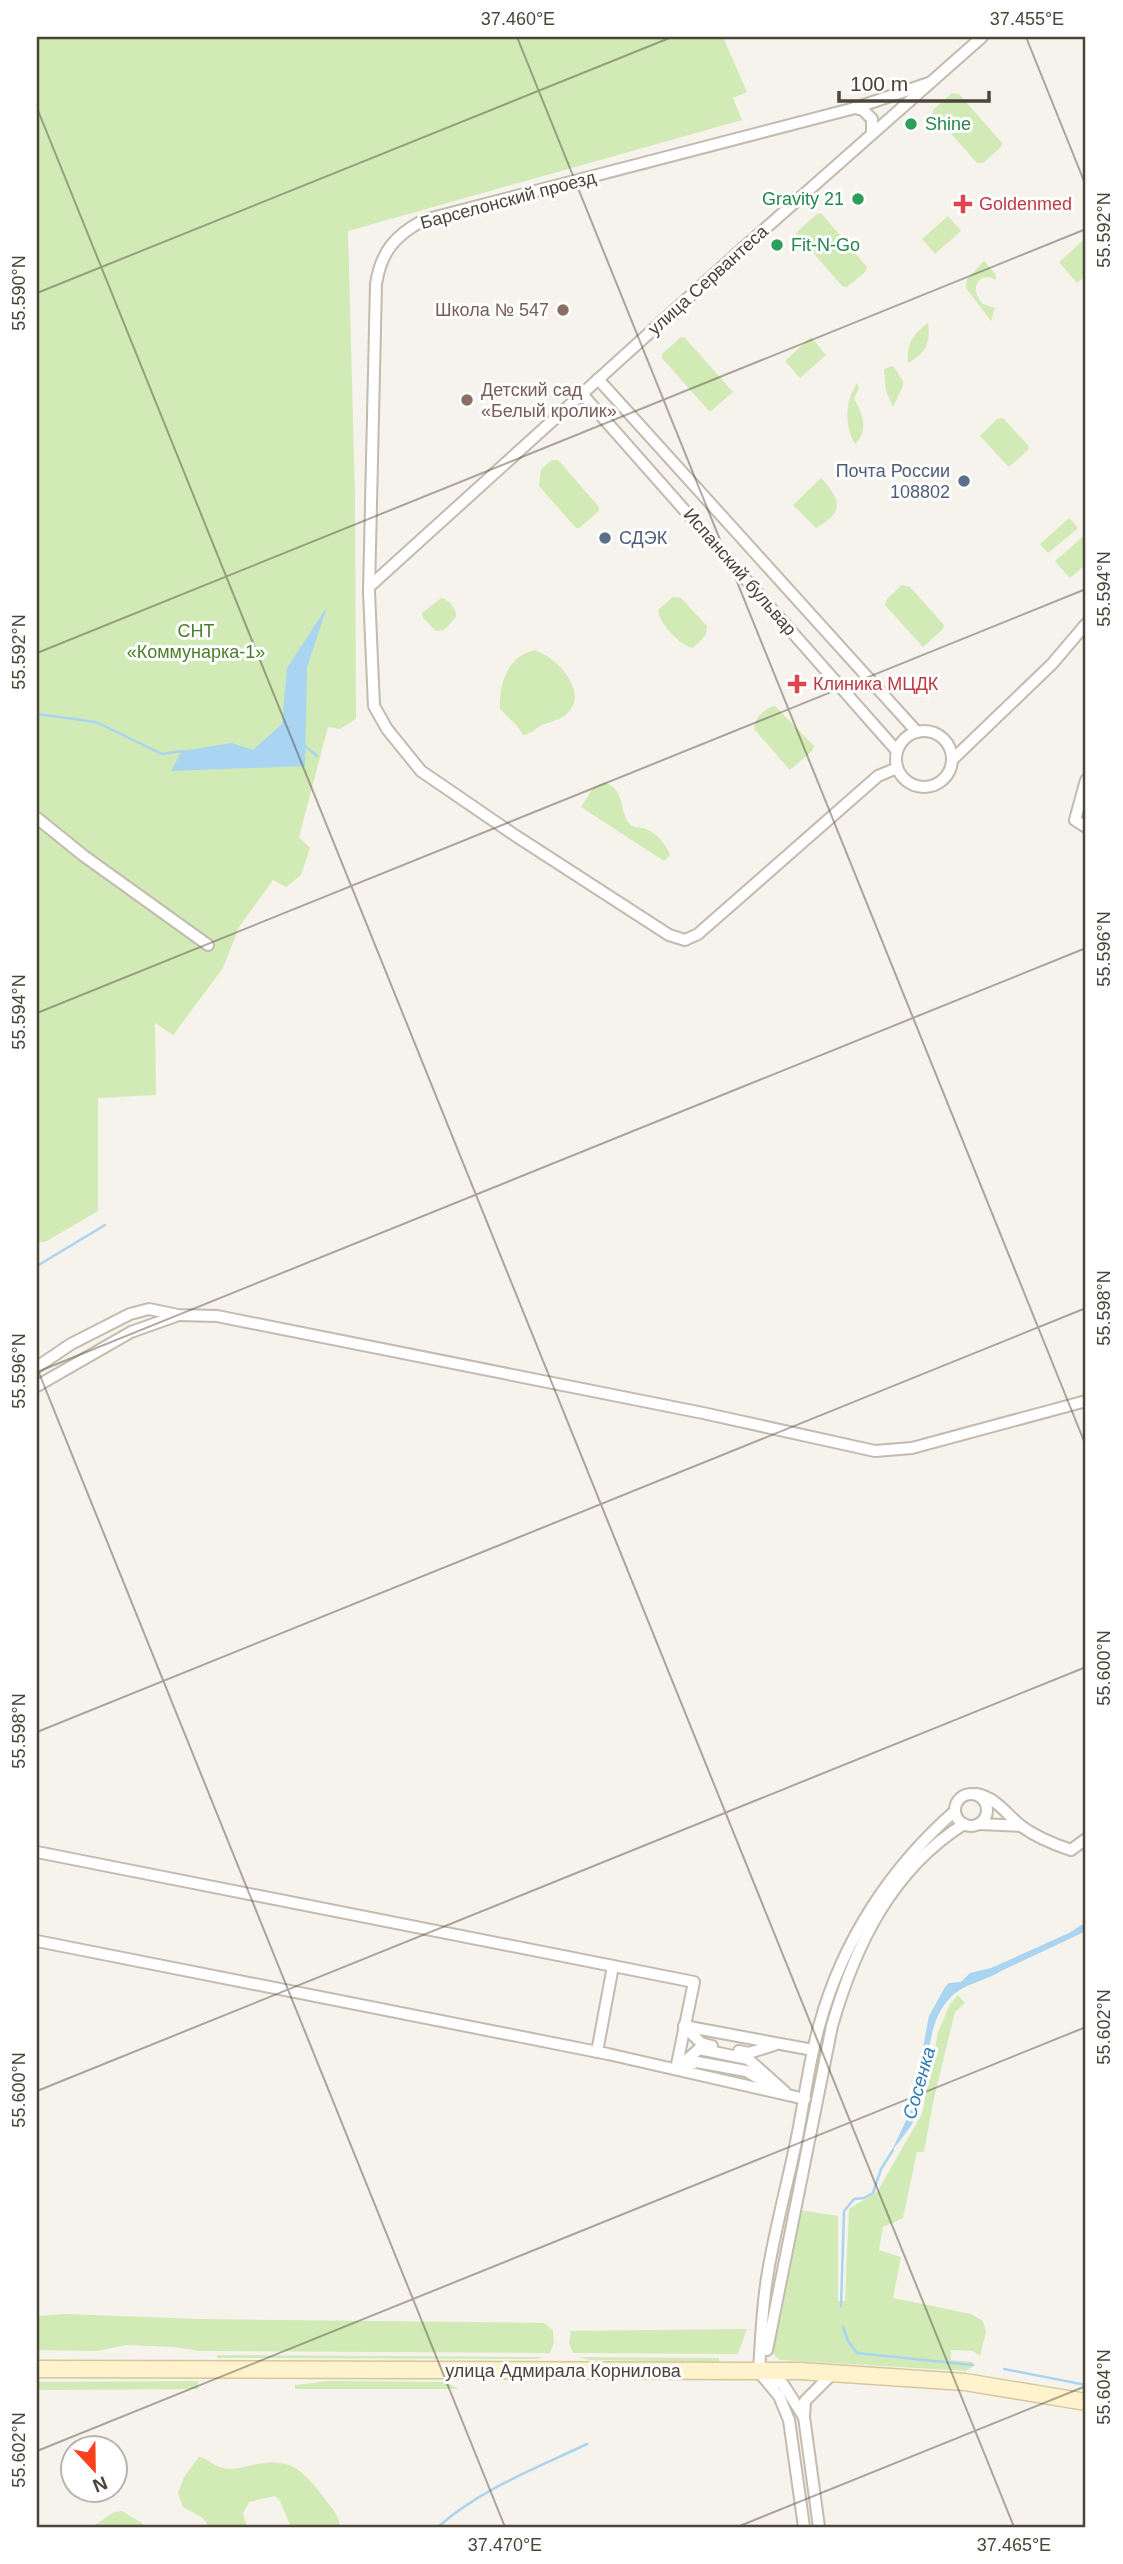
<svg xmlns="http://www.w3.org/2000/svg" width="1123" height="2564" font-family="Helvetica,sans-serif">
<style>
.green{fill:#d2eab5}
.water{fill:#a9d4f2}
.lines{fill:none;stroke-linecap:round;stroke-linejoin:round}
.stream{stroke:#a9d4f2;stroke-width:2.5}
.minor-casing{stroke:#c2bbae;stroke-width:14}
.secondary-casing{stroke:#d6c79b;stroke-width:19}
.minor{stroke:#fff;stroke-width:10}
.secondary{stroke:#fff3cd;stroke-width:16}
.ticks{fill:none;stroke:#4b4439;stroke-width:2;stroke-opacity:0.45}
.leisure-dot{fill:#2e9e5b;stroke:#fff;stroke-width:2.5}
.health-dot{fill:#e0444e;stroke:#fff;stroke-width:2.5}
.education-dot{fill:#8d6e63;stroke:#fff;stroke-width:2.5}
.service-dot{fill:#5c6f8a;stroke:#fff;stroke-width:2.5}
.labels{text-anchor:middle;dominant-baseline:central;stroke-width:6;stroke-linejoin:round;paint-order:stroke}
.leisure-label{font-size:18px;fill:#27864d;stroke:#fff;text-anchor:start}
.street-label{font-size:18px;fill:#4b4439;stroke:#fff}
.health-label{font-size:18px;fill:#be3a42;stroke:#fff;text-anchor:start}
.education-label{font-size:18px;fill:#785e54;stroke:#fff;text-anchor:end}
.service-label{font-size:18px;fill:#4e5e75;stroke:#fff;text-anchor:end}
.park-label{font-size:18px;fill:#4a7f2a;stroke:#fff}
.water-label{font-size:19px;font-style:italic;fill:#2e7ab2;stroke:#fff}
.neatline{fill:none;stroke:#4b4439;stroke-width:2.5}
.ticks-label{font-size:18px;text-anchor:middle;fill:#4b4439}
</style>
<rect width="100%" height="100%" fill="#f6f3ec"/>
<g class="green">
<polygon points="37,37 723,37 747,92 733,98 742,120 348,231 355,496 356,719 340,729 328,727 299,837 310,848 301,875 286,887 273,880 239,927 223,968 173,1035 155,1023 156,1095 98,1098 98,1211 45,1242 37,1242"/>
<polygon points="952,93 959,94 1002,143 1001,147 983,163 977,163 933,113 933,110"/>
<polygon points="821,213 867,267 865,272 847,287 842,286 796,233 817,214"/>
<polygon points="948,216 961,231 935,254 922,239"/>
<polygon points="1086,238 1086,275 1077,283 1059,262"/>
<path d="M984,261L996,275V280L990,277L982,278C971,287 976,295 983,304L995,308L991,321L966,288L967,279Z"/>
<path d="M928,323C931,343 925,354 908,363C906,344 913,334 928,323Z"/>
<polygon points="681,337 685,338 733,392 710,412 662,358 662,354"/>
<polygon points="811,337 826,355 800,378 785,361"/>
<polygon points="893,366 903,381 903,386 893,407 886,391 884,369"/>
<path d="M857,383L859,388L854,399C863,414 869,431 855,444C844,424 845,403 857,383Z"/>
<polygon points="1003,418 1029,446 1028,450 1009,467 980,436 997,419"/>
<polygon points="552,460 558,460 599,507 599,511 579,528 576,528 539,486 541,469"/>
<path d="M821,478C841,500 845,512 816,528L793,505Z"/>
<polygon points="1069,518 1078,528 1048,553 1040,544"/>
<polygon points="1086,534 1086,564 1070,578 1055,561"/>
<polygon points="902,585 910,587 944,625 943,629 923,647 885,605 887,599"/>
<path d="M673,597L681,598L707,626L706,635L693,648C680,646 659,623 658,610Z"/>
<path d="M441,598C449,599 457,609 456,617L444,630L436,631L423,618L422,613Z"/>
<path d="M534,650C554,655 586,688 571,709C565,719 552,721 542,725C534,729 532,734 523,735L517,726L500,709C499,684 507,657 534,650Z"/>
<path d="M775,706L814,746L812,751L790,770L754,729C754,718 765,708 775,706Z"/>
<path d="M604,782C625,790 619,807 628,822C632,828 638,827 643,828C656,832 665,843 670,855L664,861L581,807L593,788Z"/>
<polygon points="958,1995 965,2003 955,2012 934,2098 924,2152 917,2152 903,2218 883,2227 879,2250 901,2257 893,2298 971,2314 983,2321 986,2332 980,2356 973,2351 951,2350 951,2360 973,2362 972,2367 966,2371 780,2360 774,2355 771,2341 781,2318 800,2210 838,2216 838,2301 845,2301 849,2209 877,2192 922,2114 938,2032 950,2004"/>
<polygon points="65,2314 198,2319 544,2323 553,2330 554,2343 550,2353 200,2351 174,2347 127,2345 96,2351 37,2350 37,2316"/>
<polygon points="747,2329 738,2354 573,2353 569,2343 571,2331"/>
<polygon points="217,2355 544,2357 536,2359 217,2358"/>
<polygon points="577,2357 719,2358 719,2362 590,2360"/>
<polygon points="198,2381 198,2389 37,2390 37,2382"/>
<polygon points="329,2381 446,2382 458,2389 295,2389 295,2385"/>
<path d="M199,2457C210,2459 216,2469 229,2469C238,2469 248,2466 257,2464C290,2458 302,2469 321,2494C329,2505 339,2514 340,2527H291L280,2501L275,2496L249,2502L243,2513L247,2527H209L203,2518L183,2507L178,2493L184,2477Z"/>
<polygon points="122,2511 143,2524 142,2527 92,2527 114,2512"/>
</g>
<g class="water">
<polygon points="327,607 307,667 305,766 171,771 182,751 232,743 253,750 282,724 287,668"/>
<path d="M1086,1922V1929L1082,1933L1001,1971C984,1982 964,1983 950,1998C921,2028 933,2076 918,2112C913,2126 900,2140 891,2152L911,2110L929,2016L945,1987L949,1983L961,1982L970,1973L991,1968L1069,1933Z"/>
</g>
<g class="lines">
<g class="stream">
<polyline points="37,714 96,722 162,754 183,751"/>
<polyline points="305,746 317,756"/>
<polyline points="37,1266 105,1225"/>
<polyline points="841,2306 844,2211 854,2199 864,2198 873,2193 881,2169 893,2150"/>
<polyline points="843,2327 848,2341 857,2353 973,2365"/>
<polyline points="1004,2369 1086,2385"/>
<path d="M438,2527C480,2489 537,2468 587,2444"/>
</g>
<g class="minor-casing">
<g id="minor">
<polyline points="855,108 863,110 872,119 872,133"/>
<polyline points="598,379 917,732"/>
<polyline points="582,394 897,751"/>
<polyline points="370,586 742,249 982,37"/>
<circle cx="924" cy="759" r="28"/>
<polyline points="952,760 1052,664 1086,624"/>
<path d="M897,768L878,776L698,934L685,940L669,935L516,836L421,771L387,729L374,706L369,592L376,284C381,252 395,235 424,220L855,108L929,83"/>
<polyline points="1086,780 1075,820 1086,827"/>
<polyline points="37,818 84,856 208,945"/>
<polyline points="37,1367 71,1344 130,1314 149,1309 178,1315 217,1316 703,1413 875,1451 912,1448 1086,1401"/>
<polyline points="37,1386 131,1332 176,1316"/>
<circle cx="971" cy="1810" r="16"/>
<path d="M976,1794C997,1798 1005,1813 1021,1826C1036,1837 1053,1844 1071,1850L1086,1839"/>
<polyline points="979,1824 1021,1826"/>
<polyline points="37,1852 694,1982 676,2069"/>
<polyline points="37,1941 608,2054 805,2099"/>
<polyline points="684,2026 813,2050"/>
<polyline points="684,2026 701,2043 712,2046"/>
<polyline points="739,2051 749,2053 774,2045"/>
<polyline points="597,2052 613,1966"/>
<polyline points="682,2067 697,2062 746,2071 772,2086"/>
<polyline points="676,2069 699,2049 748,2059 785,2092"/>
<path d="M767,2350L832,2026C855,1946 891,1870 964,1824"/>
<polyline points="765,2373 783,2384 804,2417"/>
<path d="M804,2527L789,2420L779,2396L759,2372C761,2339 762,2305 768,2272C775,2230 786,2189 795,2147C804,2106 808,2063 820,2023C843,1940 891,1867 955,1811"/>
<polyline points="819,2527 804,2417 805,2401 833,2373"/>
</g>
</g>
<g class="secondary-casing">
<polyline id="secondary" points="37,2369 800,2371 965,2382 1086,2402"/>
</g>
<use href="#minor" class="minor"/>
<use href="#secondary" class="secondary"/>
</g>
<path class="ticks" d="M517,37L1086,1446M1026,37L1086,186M37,108L1014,2527M37,293L672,37M37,653L1086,229M37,1013L1086,589M37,1368L505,2527M37,1372L1086,948M37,1732L1086,1308M37,2091L1086,1667M37,2451L1086,2027M737,2527L1086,2386"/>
<g class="leisure-dot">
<circle cx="911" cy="124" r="7"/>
<circle cx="858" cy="199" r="7"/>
<circle cx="777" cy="245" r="7"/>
</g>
<g class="health-dot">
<path d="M959.5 193.5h7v7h7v7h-7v7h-7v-7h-7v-7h7z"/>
<path d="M793.5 673.5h7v7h7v7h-7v7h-7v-7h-7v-7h7z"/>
</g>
<g class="education-dot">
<circle cx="563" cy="310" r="7"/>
<circle cx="467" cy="400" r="7"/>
</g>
<g class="service-dot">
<circle cx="964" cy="481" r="7"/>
<circle cx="605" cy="538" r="7"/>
</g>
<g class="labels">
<g class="leisure-label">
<text x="925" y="124">Shine</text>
<text x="844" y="199" text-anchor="end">Gravity 21</text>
<text x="791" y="245">Fit-N-Go</text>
</g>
<g class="street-label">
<text transform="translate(508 200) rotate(-15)">Барселонский проезд</text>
<text transform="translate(708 280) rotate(-42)">улица Сервантеса</text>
<text transform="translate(740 572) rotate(49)">Испанский бульвар</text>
<text x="563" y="2371">улица Адмирала Корнилова</text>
</g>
<g class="health-label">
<text x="979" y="204">Goldenmed</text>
<text x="813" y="684">Клиника МЦДК</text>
</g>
<g class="education-label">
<text x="549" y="310">Школа № 547</text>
<text x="481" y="390" text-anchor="start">Детский сад<tspan x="481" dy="21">«Белый кролик»</tspan></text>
</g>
<g class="service-label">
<text x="950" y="471">Почта России<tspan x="950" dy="21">108802</tspan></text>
<text x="619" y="538" text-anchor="start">СДЭК</text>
</g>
<g class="park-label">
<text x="196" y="631">СНТ<tspan x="196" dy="21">«Коммунарка-1»</tspan></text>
</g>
<g class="water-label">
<text transform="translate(919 2083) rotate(-74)">Сосенка</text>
</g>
</g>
<rect width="1123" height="2564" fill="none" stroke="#ffffff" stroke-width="77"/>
<g transform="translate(94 2469) rotate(158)"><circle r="33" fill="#ffffff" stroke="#b7b4b0" stroke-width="2"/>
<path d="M0-5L12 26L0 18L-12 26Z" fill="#fc3f1d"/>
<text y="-10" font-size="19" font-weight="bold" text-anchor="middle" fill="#4b4439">N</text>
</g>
<path d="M839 91v10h150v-10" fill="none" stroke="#4b4439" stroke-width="3.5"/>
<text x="850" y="91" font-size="21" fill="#4b4439" stroke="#ffffff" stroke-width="5" paint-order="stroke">100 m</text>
<rect x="38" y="38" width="1046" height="2488" class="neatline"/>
<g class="ticks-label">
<text x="518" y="25">37.460°E</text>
<text x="1027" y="25">37.455°E</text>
<text transform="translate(1104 230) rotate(-90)" y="6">55.592°N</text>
<text transform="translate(19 293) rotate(-90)" y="6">55.590°N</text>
<text transform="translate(1104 589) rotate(-90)" y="6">55.594°N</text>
<text transform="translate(19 652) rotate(-90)" y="6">55.592°N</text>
<text transform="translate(1104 949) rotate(-90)" y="6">55.596°N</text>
<text transform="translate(19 1012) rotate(-90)" y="6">55.594°N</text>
<text transform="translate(1104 1308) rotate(-90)" y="6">55.598°N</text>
<text transform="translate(19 1371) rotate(-90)" y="6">55.596°N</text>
<text transform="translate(1104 1668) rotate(-90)" y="6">55.600°N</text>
<text transform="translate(19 1731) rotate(-90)" y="6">55.598°N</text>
<text transform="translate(1104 2027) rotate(-90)" y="6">55.602°N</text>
<text transform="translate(19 2090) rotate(-90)" y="6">55.600°N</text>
<text transform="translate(1104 2387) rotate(-90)" y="6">55.604°N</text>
<text transform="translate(19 2450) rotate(-90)" y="6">55.602°N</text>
<text x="505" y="2551">37.470°E</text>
<text x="1014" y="2551">37.465°E</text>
</g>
</svg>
